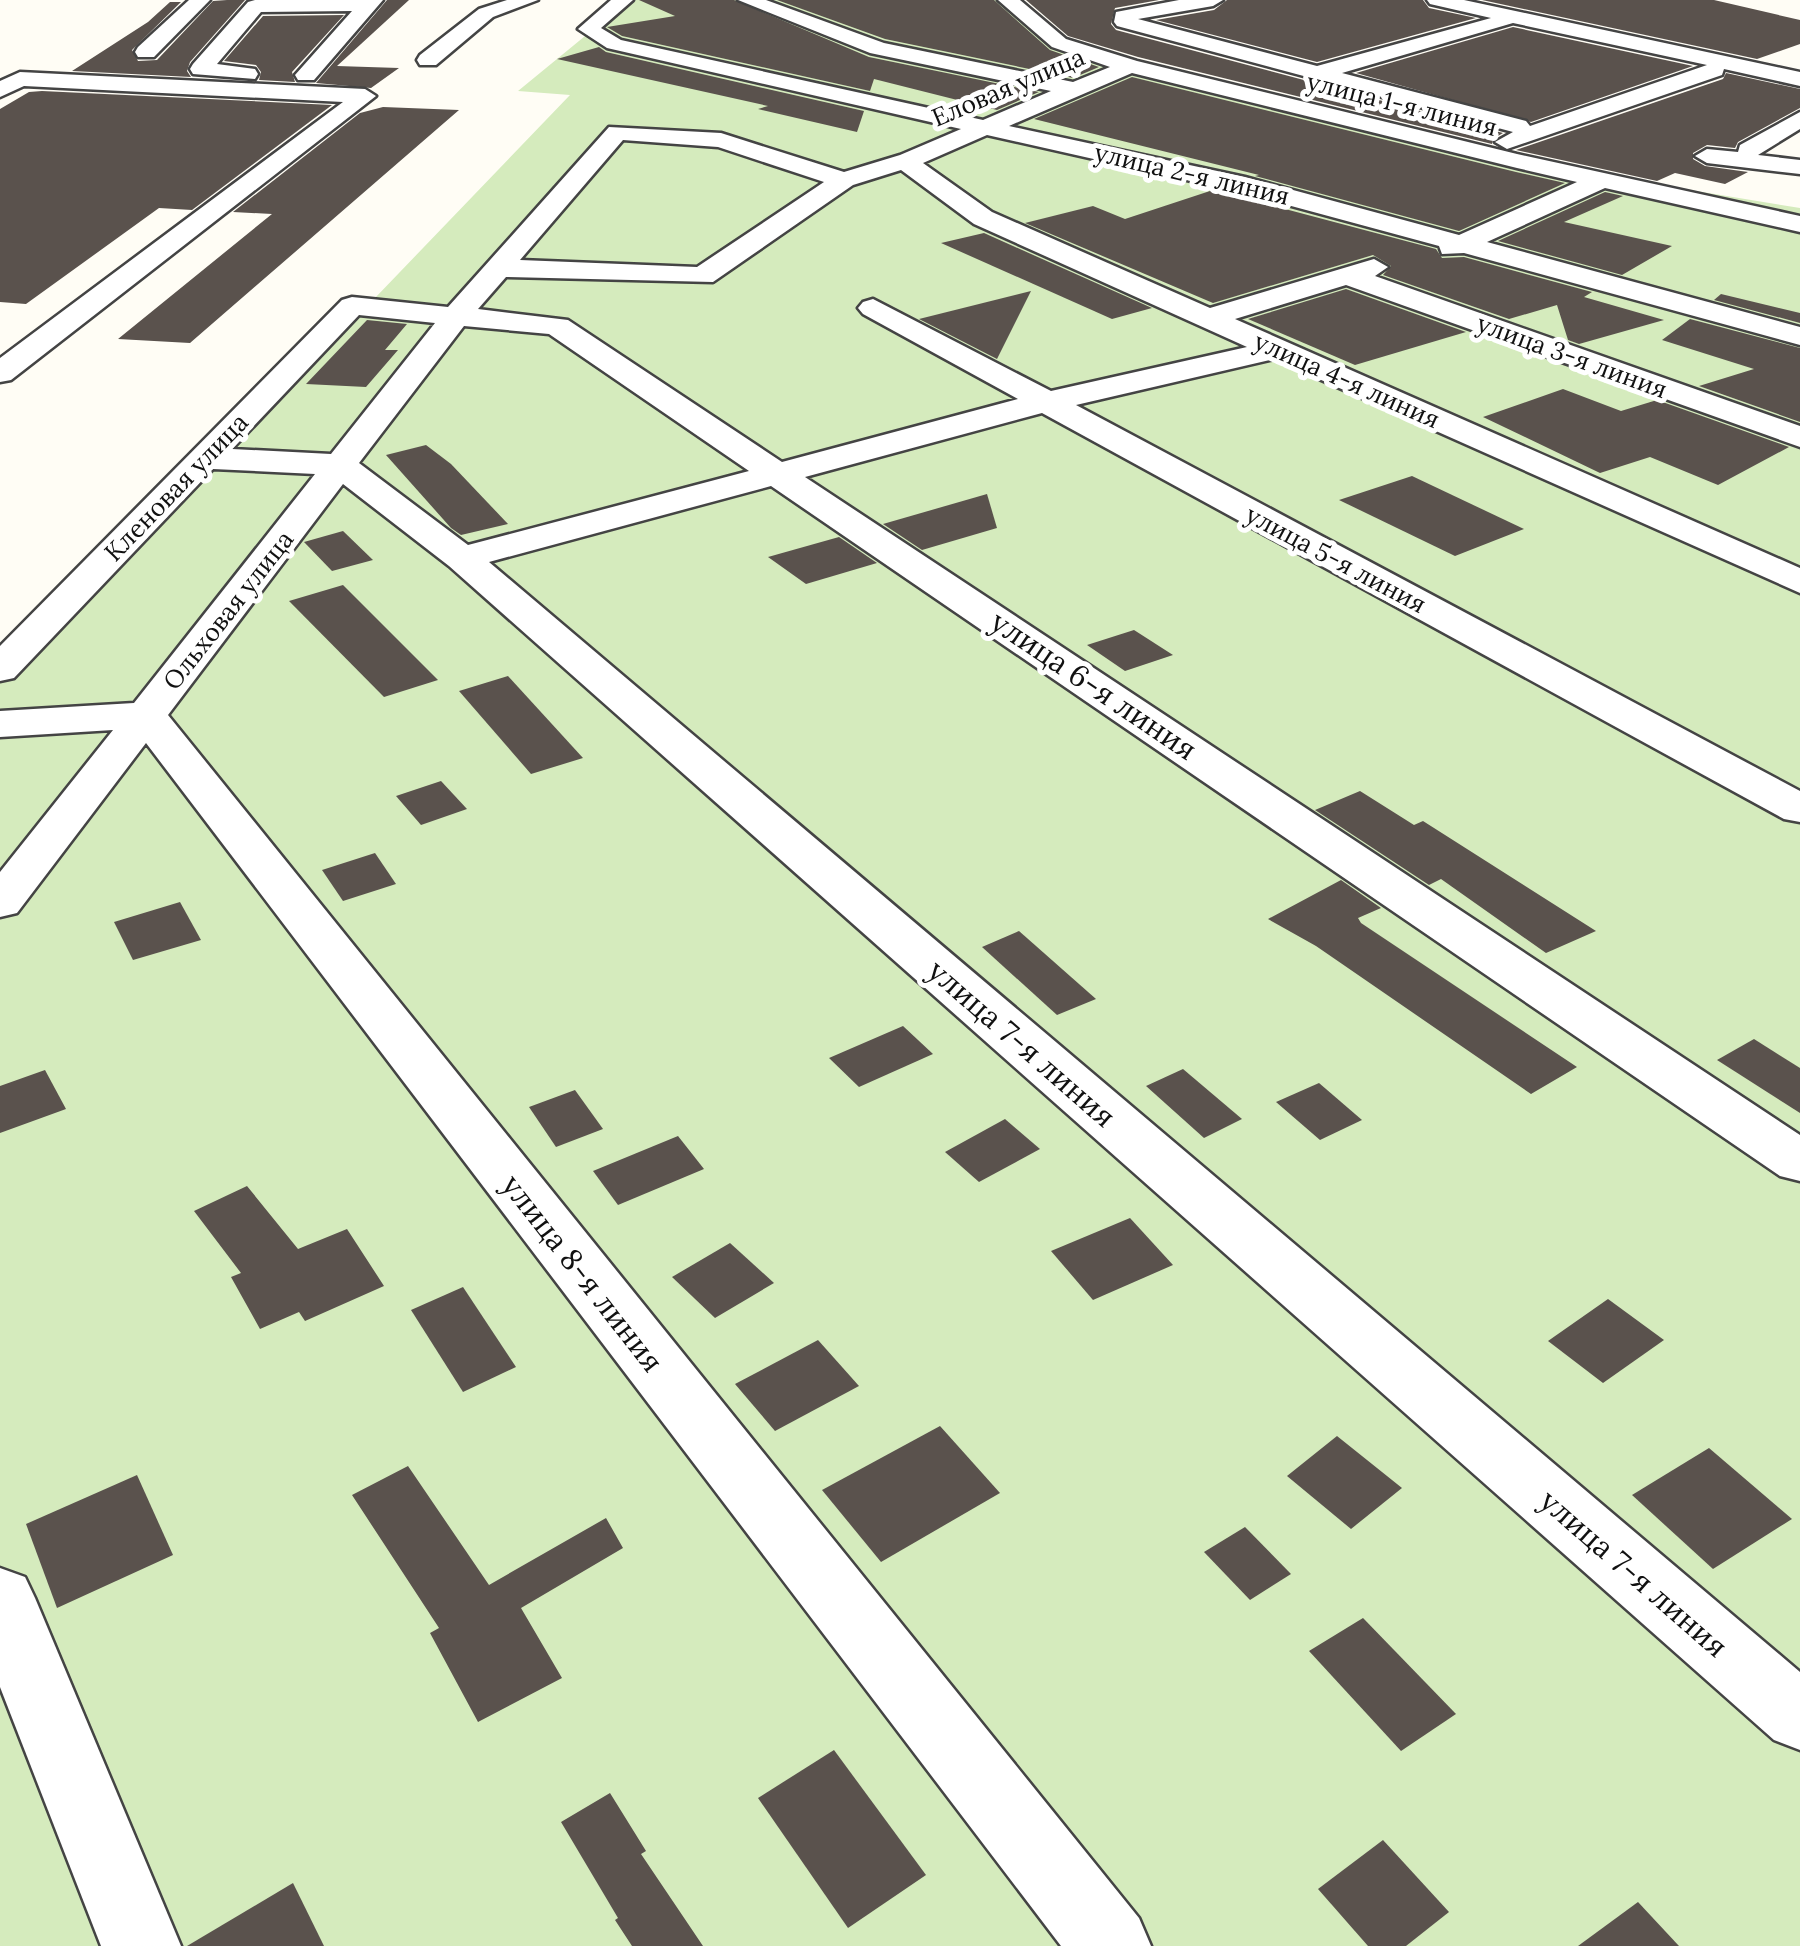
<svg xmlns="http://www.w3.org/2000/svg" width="1800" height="1946" font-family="Lora,serif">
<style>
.green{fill:#d5ebbd}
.building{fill:#5a524d}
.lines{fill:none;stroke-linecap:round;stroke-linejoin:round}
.minor-casing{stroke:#444;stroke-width:5}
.minor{fill:#fff;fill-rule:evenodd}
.labels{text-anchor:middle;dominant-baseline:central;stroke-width:10;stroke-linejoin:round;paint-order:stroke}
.far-street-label{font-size:25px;fill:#111;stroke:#fff}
.street-label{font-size:30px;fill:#111;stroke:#fff}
</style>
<rect width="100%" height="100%" fill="#fffdf5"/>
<polygon class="green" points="629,0 1009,0 1063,46 1501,159 1800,208 1800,1946 0,1946 0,665 350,324 570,95 518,91"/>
<g class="building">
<polygon points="227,0 245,0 190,62 187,71 191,77 72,71 148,22 170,2 181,2 132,50 138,61 157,60 213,1"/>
<polygon points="387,0 409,0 337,66 399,68 371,88 316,83"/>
<polygon points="639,0 734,0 869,57 1039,92 997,110 874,79 870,91 622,36 607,27 675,16"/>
<polygon points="777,0 994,0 1050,50 1099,67 1073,78 885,39"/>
<polygon points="1026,0 1159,0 1115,8 1111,24 1116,30 1503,133 1493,139 1492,144 1138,57 1068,36"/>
<polygon points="1227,0 1423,0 1429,8 1476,18 1317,62 1156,20 1214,10"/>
<polygon points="1482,0 1714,0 1800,20 1800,44 1757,59"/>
<polygon points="344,15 292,72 295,82 259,80 261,72 256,65 224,61 263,16"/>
<polygon points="1513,27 1693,66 1531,122 1356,73"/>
<polygon points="599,47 606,52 864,111 857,132 758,109 768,106 557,59"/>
<polygon points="1726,73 1800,89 1800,108 1738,142 1735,148 1707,145 1693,153 1693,159 1705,166 1748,172 1725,184 1675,173 1657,181 1516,150 1723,79"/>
<polygon points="1132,77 1516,172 1565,183 1459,231 1255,176 1259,175 1034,119"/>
<polygon points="42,91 332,105 192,210 159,208 26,304 0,302 0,109 29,92"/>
<polygon points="383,107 459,110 190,343 118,339 272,214 233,212 360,113"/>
<polygon points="1213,190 1436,249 1442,258 1464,257 1592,292 1584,297 1664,320 1579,344 1568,340 1557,305 1509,319 1383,275 1391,266 1373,255 1213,303 1025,223 1093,206 1125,219"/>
<polygon points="1605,192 1623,196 1564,222 1672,246 1622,275 1498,241"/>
<polygon points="984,233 1152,308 1112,319 941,243"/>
<polygon points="1346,289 1466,332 1355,365 1248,319"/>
<polygon points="1031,291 997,359 919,319"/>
<polygon points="1721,294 1800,313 1800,323 1714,300"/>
<polygon points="1690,319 1800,348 1800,422 1699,386 1754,369 1662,340"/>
<polygon points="367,320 407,324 385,350 398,350 366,387 306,384"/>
<polygon points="1563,389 1621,411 1657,400 1789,447 1718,485 1650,457 1600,473 1483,417"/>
<polygon points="426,445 451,464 508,524 461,535 451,528 386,455"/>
<polygon points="1412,476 1524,529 1455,556 1339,500"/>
<polygon points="987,494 997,528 922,550 883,524"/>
<polygon points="343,531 373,560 332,571 304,542"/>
<polygon points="839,537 877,563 806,584 768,557"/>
<polygon points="343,585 438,680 384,697 289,601"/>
<polygon points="1134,630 1173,655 1125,671 1087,645"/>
<polygon points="508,676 583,758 531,774 459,691"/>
<polygon points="441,781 467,809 421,825 396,796"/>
<polygon points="1360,791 1414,825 1423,821 1596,931 1546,953 1441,879 1429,885 1315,810"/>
<polygon points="375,853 396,884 343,901 322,870"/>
<polygon points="1341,880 1381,908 1358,918 1361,923 1577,1067 1531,1094 1316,946 1268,919"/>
<polygon points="180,902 201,940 133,960 114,922"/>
<polygon points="1019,931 1096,999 1057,1015 982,947"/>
<polygon points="903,1026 933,1054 859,1087 829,1058"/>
<polygon points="1754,1039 1800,1068 1800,1113 1717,1060"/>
<polygon points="1183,1069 1242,1119 1204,1138 1146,1086"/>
<polygon points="45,1070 66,1109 0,1133 0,1086"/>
<polygon points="1319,1083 1362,1120 1320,1140 1276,1102"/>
<polygon points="575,1090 603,1129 556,1147 529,1107"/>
<polygon points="1005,1119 1040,1149 979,1182 945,1152"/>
<polygon points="678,1136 704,1169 618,1205 593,1171"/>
<polygon points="247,1186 298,1249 347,1229 384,1286 305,1321 299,1312 260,1329 231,1277 241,1273 194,1211"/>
<polygon points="1130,1218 1173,1265 1093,1300 1051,1251"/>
<polygon points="730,1243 774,1283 715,1318 672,1277"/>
<polygon points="463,1287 516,1367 463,1392 411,1310"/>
<polygon points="1608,1299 1664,1340 1603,1383 1548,1341"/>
<polygon points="818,1340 859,1386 775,1431 735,1384"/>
<polygon points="940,1426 1000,1493 881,1562 822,1490"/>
<polygon points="1337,1436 1402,1488 1351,1529 1287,1476"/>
<polygon points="1709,1448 1792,1519 1713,1569 1632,1495"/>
<polygon points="408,1466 489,1585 606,1518 623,1548 521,1608 562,1678 478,1722 430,1633 439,1628 352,1495"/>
<polygon points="137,1475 173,1555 57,1608 26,1524"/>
<polygon points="1245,1527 1291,1574 1250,1600 1204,1552"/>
<polygon points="1363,1618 1456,1714 1401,1751 1309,1651"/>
<polygon points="834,1750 926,1875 848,1928 758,1798"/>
<polygon points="610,1793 646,1851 641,1854 703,1946 632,1946 615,1920 618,1918 561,1822"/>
<polygon points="1383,1840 1449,1912 1406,1946 1368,1946 1318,1889"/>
<polygon points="293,1883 324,1946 187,1946"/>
<polygon points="1638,1902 1679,1946 1578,1946"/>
</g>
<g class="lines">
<g class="minor-casing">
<g id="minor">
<polygon points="189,0 210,0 154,57 138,57 135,52 138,47"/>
<polygon points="255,0 383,0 314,80 298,80 295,75 352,11 261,12 217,64 255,69 258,74 255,79 193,74 190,69 193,64 248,2"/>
<polygon points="507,0 538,0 493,17 436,65 420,65 417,60 420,55 479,9"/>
<path d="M611,0H633L601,28L621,40L983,120L1051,91L870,53L738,0H766L884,43L1073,82L1110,67L1052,47L998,0H1020L1066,39L1137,61L1517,154L1800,216V232L1605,188L1487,242L1800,327V345L1464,253L1442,254L1439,246L1240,192L987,135L923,163L992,212L1210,308L1374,259L1388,267L1375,276L1800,426V447L1346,285L1235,319L1800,568V593L1274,359L1076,405L1800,791V822L1784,819L1042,413L805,477L1800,1135V1181L1780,1176L771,486L489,562L1800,1672V1750L1774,1740L449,566L343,484L168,715L1139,1918L1151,1946H1061L146,743L17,913L0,917V872L113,730L0,737V711L134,703L315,474L213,469L14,678L0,681V646L342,300L352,297L448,307L609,127L721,133L844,172L900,155L961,129L607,48L578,29ZM1132,73L1517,168L1577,182L1459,235L1245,177L1009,126ZM623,140L718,147L824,182L697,267L520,260ZM901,170L974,224L1247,347L1051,391L873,299L863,302L858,308L863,314L1018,399L782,462L568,320L478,309L506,277L713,282L853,185ZM359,315L435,323L331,454L232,449ZM464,326L549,334L749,471L468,545L359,463Z"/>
<path d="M1179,0H1223L1213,6L1138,19L1317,66L1491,18L1430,4L1427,0H1464L1800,72V86L1724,69L1722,75L1507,149L1495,142L1513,132L1117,26L1114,22L1116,12ZM1513,23L1707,65L1530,126L1526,121L1342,73Z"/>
<polygon points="20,72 365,89 376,96 11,380 0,382 0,358 343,102 24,86 0,97 0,81"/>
<polygon points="1800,112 1800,129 1758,155 1800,160 1800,174 1707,163 1695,156 1707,149 1738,152 1740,145"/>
<polygon points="0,1568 25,1577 35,1598 181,1946 101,1946 0,1687"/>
</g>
</g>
<use href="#minor" class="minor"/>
</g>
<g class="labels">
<g class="far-street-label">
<text transform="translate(1008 87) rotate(-23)">Еловая улица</text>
<text transform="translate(1402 104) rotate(14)">улица 1-я линия</text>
<text transform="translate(1192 174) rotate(13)">улица 2-я линия</text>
<text transform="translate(1572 356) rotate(20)">улица 3-я линия</text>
<text transform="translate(1347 380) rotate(24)">улица 4-я линия</text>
<text transform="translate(176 487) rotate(-46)">Кленовая улица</text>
<text transform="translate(1336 559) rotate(28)">улица 5-я линия</text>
<text transform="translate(228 610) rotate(-52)">Ольховая улица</text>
</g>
<g class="street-label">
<text transform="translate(1094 685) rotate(34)">улица 6-я линия</text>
<text transform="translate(1022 1043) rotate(41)">улица 7-я линия</text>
<text transform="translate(583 1273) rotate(52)">улица 8-я линия</text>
<text transform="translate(1634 1573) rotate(41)">улица 7-я линия</text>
</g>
</g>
</svg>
